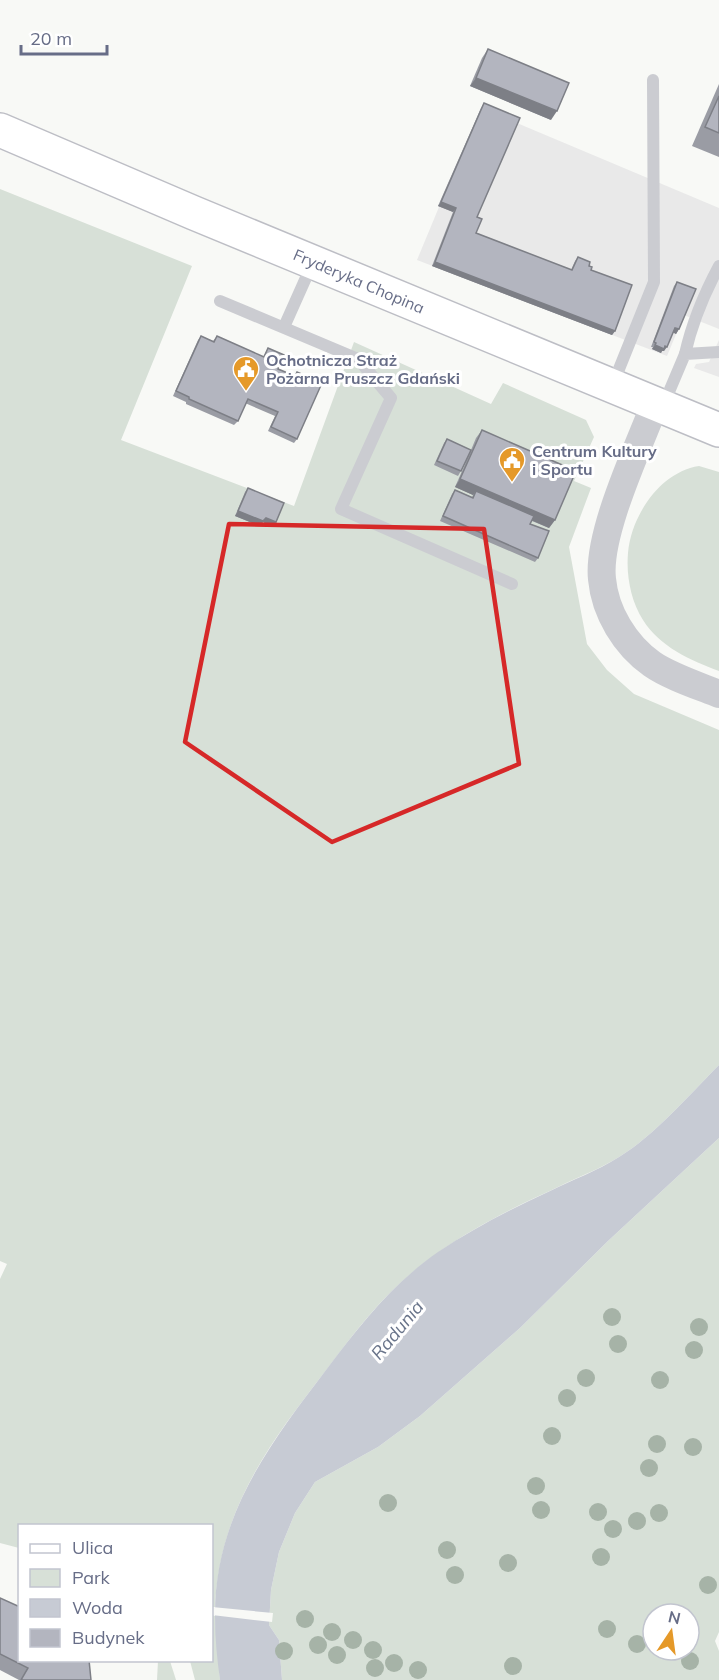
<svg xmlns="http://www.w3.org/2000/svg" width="719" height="1680" font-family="Mulish,sans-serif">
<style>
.built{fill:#e9e9e9}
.green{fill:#d7e0d7;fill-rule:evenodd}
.water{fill:#c7cbd4}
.pier{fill:#f8f9f6}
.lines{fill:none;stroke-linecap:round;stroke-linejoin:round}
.secondary-casing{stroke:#bdbec5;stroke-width:36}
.service{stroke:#cbccd1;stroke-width:12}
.tertiary{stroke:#cbccd1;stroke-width:28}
.secondary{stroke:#fff;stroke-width:33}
.tree{fill:#a6b3a7}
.wall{fill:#9a9ca4}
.shaded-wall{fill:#7d7f86}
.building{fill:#b3b5bf;stroke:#7d7f86;stroke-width:1.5}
.marked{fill:none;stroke:#d62828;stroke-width:4.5;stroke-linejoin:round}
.labels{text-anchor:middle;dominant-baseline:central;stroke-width:6;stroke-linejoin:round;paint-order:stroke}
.street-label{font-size:16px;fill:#676d87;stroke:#fff}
.poi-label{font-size:16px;font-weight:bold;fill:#676d87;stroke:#fff;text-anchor:start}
.water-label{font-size:18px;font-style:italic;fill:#69748a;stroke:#fff}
</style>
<rect width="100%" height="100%" fill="#f8f9f6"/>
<g class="built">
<polygon points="481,108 719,208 719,329 684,315 667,356 417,260 439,207 438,206"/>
<polygon points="719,340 719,377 694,368 696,364 709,362"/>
</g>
<g class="green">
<path d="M0,189L192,266L121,440L294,506L354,342L491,404L503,383L586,420L594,437L574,481L591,488L569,547L587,644L607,670L634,694L719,730V1065C690,1094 654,1136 619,1157C600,1169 578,1177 558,1187C515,1207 473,1227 435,1255C389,1287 360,1325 327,1369C269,1444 220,1508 215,1607H212V1526H20L19,1548L0,1543V1279L7,1264L0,1261Z"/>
<path d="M699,466L719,472V671C690,660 660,647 643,620C631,601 626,576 628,553C631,516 660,472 699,466Z"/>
<path d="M719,1138V1632L715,1641L719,1651V1680H282L279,1640L269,1625L271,1590L279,1552L295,1513L315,1482L378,1447L420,1416L520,1328L608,1241ZM653,1614H689V1650H653Z"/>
<polygon points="212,1615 215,1616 220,1680 195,1680 190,1661 212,1660"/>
<polygon points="158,1661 170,1661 176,1680 157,1680"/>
</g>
<path class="water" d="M719,1065V1138L608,1241L520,1328L420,1416L378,1447L315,1482L295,1513L279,1552L271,1590L269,1625L279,1640L282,1680H220C217,1659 215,1638 215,1617C214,1517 269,1445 326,1370C360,1325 392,1284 438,1252C474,1228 511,1209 550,1191C572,1180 597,1171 619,1157C654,1136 690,1094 719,1065Z"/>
<polygon class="pier" points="212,1607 273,1613 272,1622 212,1615"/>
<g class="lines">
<g class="secondary-casing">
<polyline id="secondary" points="0,130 194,213 719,430"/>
</g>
<g class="service">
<polyline points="220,301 358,359 391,398 341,509 512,584"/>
<polyline points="284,327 313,262"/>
<path d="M685,354C692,323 704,294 719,266"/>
<polyline points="613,384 654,282 653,80"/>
<polyline points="663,406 685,354 719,352"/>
</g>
<path class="tertiary" d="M655,404C638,448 597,534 602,579C605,612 625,645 652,664C669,676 699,686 719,694"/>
<use href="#secondary" class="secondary"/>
</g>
<g class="tree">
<circle cx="612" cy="1317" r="9"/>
<circle cx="699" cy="1327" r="9"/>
<circle cx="618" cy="1344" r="9"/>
<circle cx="694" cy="1350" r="9"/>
<circle cx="586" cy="1378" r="9"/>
<circle cx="660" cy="1380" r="9"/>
<circle cx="567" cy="1398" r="9"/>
<circle cx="552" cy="1436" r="9"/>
<circle cx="657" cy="1444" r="9"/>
<circle cx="693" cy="1447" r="9"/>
<circle cx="649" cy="1468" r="9"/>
<circle cx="536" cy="1486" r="9"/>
<circle cx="388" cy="1503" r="9"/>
<circle cx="541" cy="1510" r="9"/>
<circle cx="598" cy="1512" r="9"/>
<circle cx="659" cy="1513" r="9"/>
<circle cx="637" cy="1521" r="9"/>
<circle cx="613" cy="1529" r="9"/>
<circle cx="447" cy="1550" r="9"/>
<circle cx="601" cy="1557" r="9"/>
<circle cx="508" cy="1563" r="9"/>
<circle cx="455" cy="1575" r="9"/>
<circle cx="708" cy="1585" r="9"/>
<circle cx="305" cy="1619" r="9"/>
<circle cx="607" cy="1629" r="9"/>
<circle cx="332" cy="1632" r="9"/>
<circle cx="353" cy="1640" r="9"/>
<circle cx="637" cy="1644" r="9"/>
<circle cx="318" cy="1645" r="9"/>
<circle cx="373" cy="1650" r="9"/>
<circle cx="284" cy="1651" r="9"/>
<circle cx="337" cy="1655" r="9"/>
<circle cx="690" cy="1661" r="9"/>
<circle cx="394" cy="1663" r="9"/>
<circle cx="513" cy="1666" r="9"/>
<circle cx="375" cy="1668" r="9"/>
<circle cx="418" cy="1670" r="9"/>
</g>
<g class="wall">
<polygon points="488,49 551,120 470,86 482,58"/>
<polygon points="719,84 719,157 692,146"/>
<polygon points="484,103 476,233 571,270 575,261 578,257 589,266 591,270 615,331 612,335 432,266 453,212 438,206 481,108"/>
<polygon points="677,282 679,329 676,334 673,332 664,351 662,351 661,353 652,349 653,347 651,347 674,286"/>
<polygon points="201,336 213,341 217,336 263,357 268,348 278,369 294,376 297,372 297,439 294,443 268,431 275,416 245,403 238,421 234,425 186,404 186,402 173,396 198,340"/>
<polygon points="482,430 555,520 549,528 532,521 530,524 538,558 535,562 440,521 452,494 455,490 472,497 473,495 455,487 466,462 458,476 434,465 444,443 447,439 471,450 476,438"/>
<polygon points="248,488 276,522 273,527 263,522 260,526 235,516 245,492"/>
<polygon points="0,1598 91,1680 19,1680 0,1670"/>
</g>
<g class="shaded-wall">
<polygon points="476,78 557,111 551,120 470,86"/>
<polygon points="441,202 456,208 453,212 438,206"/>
<polygon points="435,262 615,331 612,335 432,266"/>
<polygon points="675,328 679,329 676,334 672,332"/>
<polygon points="655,345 665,346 667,347 664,351 662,351 661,353 652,349"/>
<polygon points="460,479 555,520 549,528 474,495 476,491 473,495 455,487"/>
<polygon points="238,511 266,518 276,522 273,527 263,522 260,526 235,516"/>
</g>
<g class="building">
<polygon points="488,49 569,83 557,111 476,78"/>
<polygon points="719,96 719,133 705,127"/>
<polygon points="484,103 520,118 477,217 482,219 476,233 572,270 578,257 590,262 589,266 592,267 591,270 632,285 615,331 435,262 456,208 441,202"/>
<polygon points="677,282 696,289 679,329 675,328 667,347 665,346 664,349 655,345 656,343 654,342"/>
<polygon points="201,336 214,342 217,336 264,357 268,348 284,355 278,369 295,376 297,372 322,383 297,439 271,427 278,412 248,399 238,421 189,399 189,397 176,391"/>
<polygon points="482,430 576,471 555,520 460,479"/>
<polygon points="447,439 471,450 461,471 437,461"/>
<polygon points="248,488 284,503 276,522 266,518 263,521 238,511"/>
<polygon points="455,490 473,498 476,491 534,516 530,524 549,531 538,558 443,516"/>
<polygon points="0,1598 20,1607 20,1660 89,1660 91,1680 21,1680 28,1668 0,1654"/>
</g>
<path class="marked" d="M229,524L484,529L519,764L332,842L185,742Z"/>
<defs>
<g id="civic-pin" transform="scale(1.35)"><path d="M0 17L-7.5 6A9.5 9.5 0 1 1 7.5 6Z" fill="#e59929" stroke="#fff"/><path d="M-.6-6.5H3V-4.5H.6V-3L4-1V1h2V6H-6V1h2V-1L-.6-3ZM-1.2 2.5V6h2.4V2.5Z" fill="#fff"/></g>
</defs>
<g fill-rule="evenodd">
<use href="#civic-pin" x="246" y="369"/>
<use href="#civic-pin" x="512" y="460"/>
</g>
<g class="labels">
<g class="street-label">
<text transform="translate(359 281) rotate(23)">Fryderyka Chopina</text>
</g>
<g class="poi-label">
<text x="266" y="360">Ochotnicza Straż<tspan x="266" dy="18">Pożarna Pruszcz Gdański</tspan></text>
<text x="532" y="451">Centrum Kultury<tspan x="532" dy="18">i Sportu</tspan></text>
</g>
<g class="water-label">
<text transform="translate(397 1330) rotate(-50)">Radunia</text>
</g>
</g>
<rect x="18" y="1524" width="195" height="138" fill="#ffffff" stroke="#c2c5cf" stroke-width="1.5"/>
<rect x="30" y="1544" width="30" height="9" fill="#ffffff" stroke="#c2c5cf" stroke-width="1.5"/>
<text x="72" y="1554" font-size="18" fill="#676d87">Ulica</text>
<rect x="30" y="1569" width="30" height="18" fill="#d7e0d7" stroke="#c2c5cf" stroke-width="1.5"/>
<text x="72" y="1584" font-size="18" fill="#676d87">Park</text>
<rect x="30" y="1599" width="30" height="18" fill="#c7cbd4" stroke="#c2c5cf" stroke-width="1.5"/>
<text x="72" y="1614" font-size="18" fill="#676d87">Woda</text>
<rect x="30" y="1629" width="30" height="18" fill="#b3b5bf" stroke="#c2c5cf" stroke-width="1.5"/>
<text x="72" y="1644" font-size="18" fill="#676d87">Budynek</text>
<g transform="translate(671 1632) rotate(13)"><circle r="28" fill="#ffffff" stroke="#c2c5cf" stroke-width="1.5"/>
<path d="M0-4.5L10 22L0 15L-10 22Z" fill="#e59929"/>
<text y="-9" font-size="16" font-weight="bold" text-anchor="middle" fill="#676d87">N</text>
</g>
<path d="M21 45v9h86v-9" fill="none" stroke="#676d87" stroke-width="3"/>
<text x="30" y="45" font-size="18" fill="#676d87" stroke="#ffffff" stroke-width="4.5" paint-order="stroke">20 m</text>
</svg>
